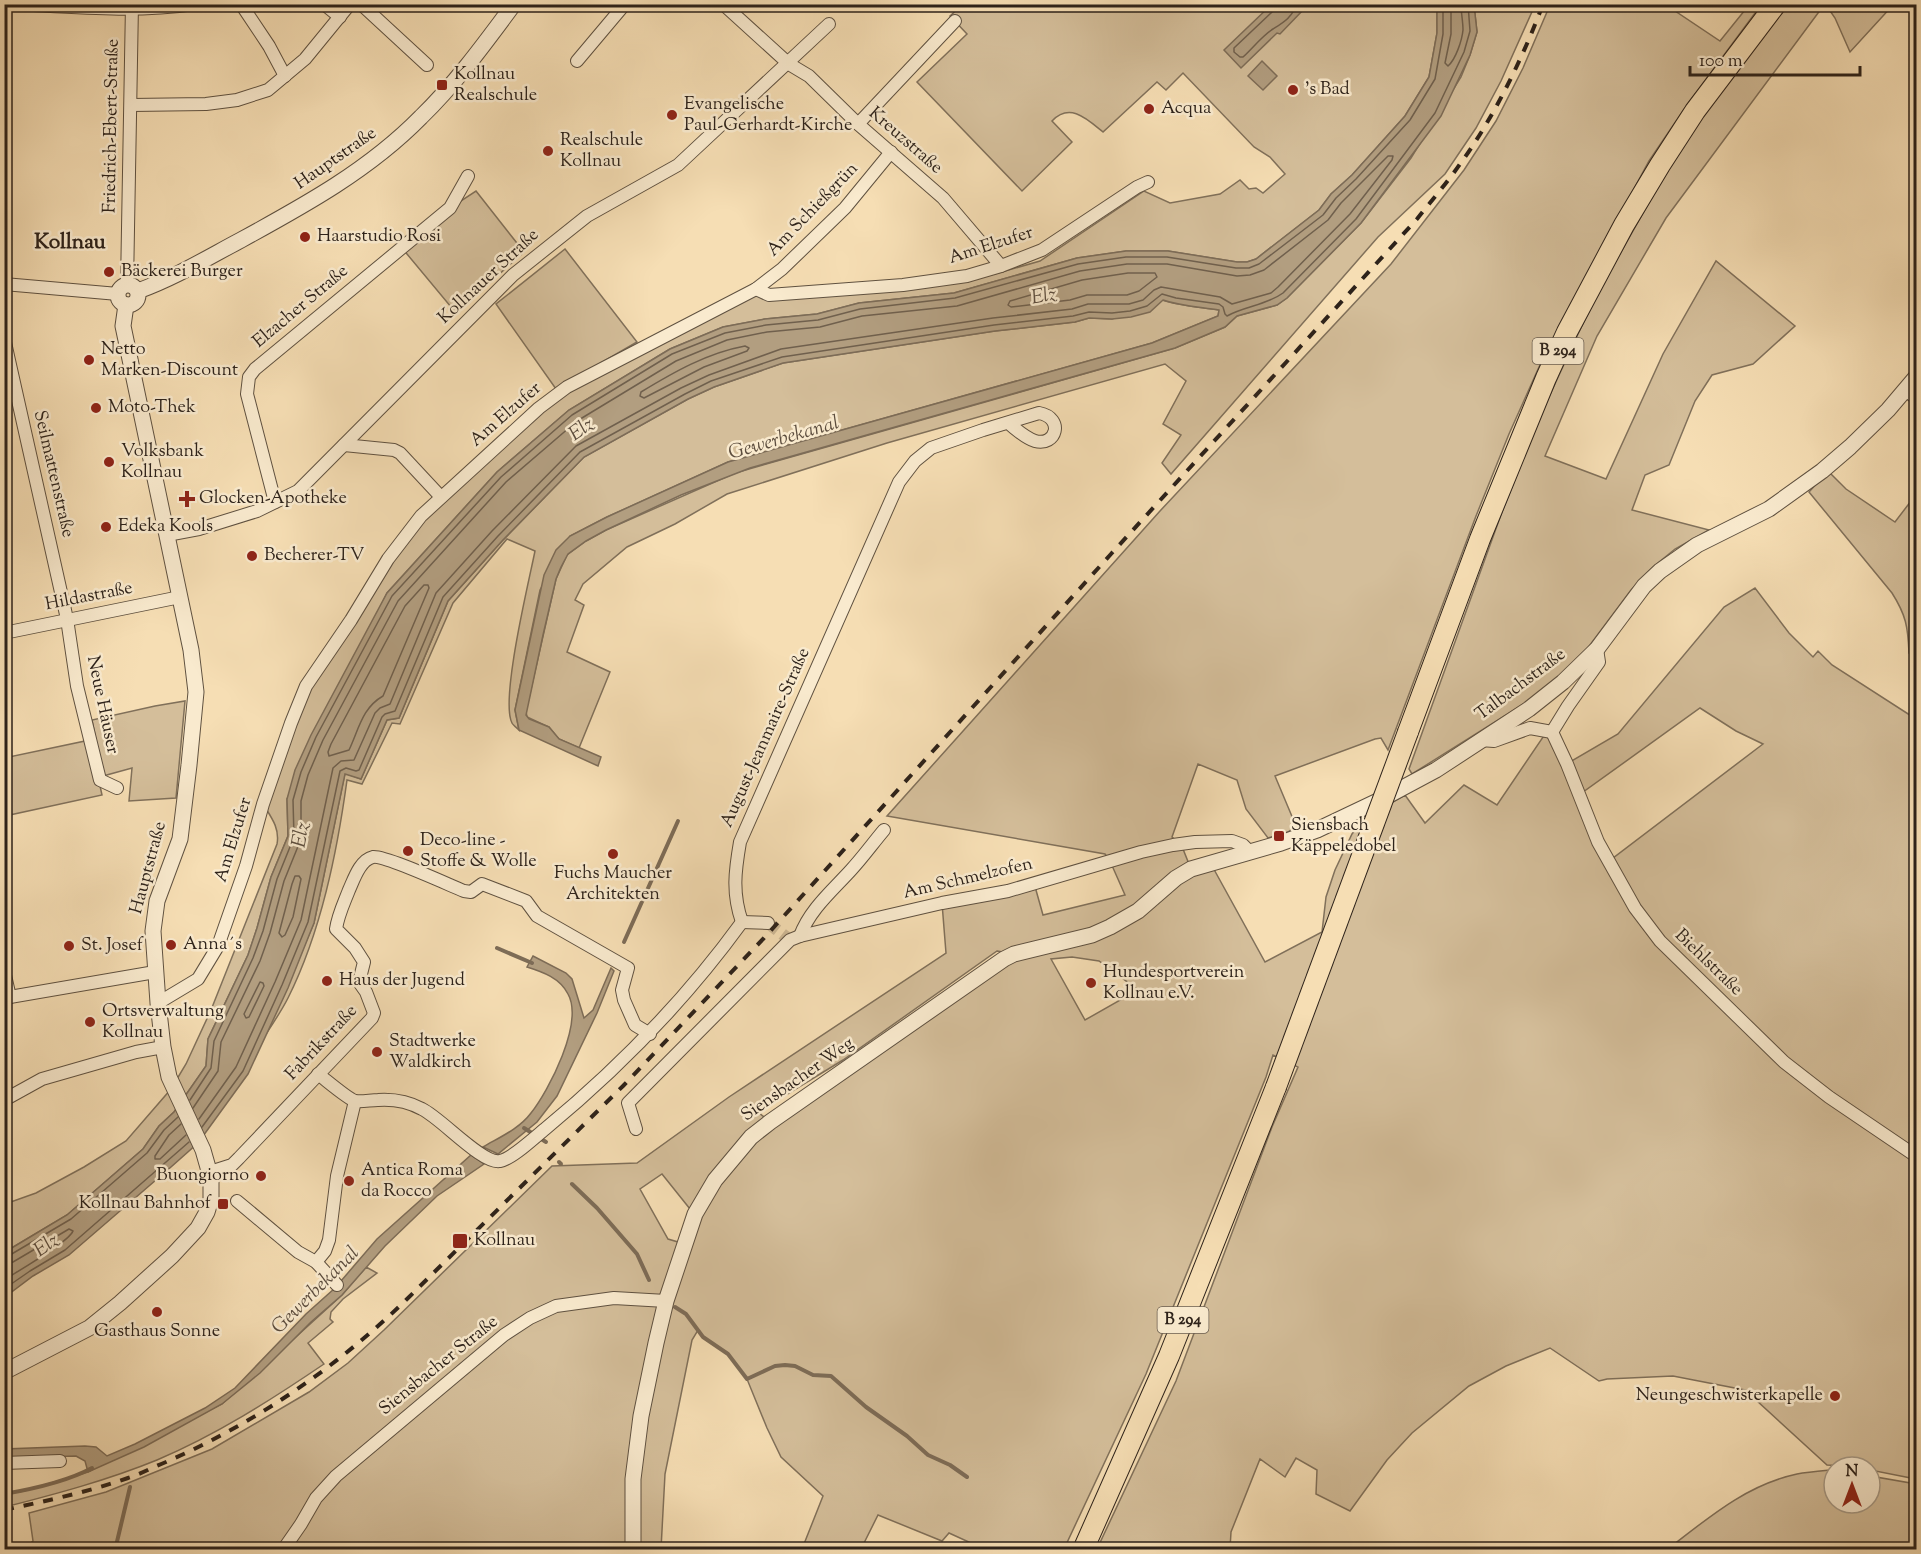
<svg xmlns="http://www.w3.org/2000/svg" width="1921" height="1554" font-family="'Sorts Mill Goudy',serif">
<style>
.green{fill:#d4be9a;stroke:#80705a;stroke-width:1.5;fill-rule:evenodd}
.water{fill:#b29e80;stroke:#7d6c57;stroke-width:1.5}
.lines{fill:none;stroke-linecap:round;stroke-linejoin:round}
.shore{stroke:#70604d;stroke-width:1.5}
.stream{stroke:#7d6c57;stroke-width:4}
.minor-tunnel{stroke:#ceb895;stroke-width:12;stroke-dasharray:12 6;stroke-linecap:butt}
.minor-casing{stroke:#5f5140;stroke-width:14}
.tertiary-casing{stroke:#5f5140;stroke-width:17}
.trunk-casing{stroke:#2d221a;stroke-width:22}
.minor{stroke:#f9eace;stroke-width:12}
.tertiary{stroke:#f9eace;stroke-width:15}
.trunk{stroke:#f6deb4;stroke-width:20}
.rail{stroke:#2d221a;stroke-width:4;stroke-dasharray:10 10;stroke-linecap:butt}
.trunk-bridge-casing{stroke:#2d221a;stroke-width:22;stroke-linecap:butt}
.trunk-bridge{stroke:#f6deb4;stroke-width:20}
.poi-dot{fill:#8f2418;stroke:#f9eace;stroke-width:2}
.labels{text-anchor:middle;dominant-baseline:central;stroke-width:5;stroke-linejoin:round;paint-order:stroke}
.shield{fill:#f9eace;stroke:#6a5e50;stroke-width:1.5}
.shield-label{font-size:16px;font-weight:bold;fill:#2d221a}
.poi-label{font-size:18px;fill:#2d221a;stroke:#f9eace;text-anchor:start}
.street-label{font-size:18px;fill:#2d221a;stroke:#f9eace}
.water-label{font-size:20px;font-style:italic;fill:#5c4d3e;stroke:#f9eace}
.quarter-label{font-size:21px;font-weight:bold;fill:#2d221a;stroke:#f9eace}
</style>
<rect width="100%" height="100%" fill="#f6deb4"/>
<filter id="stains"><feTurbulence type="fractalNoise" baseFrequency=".00333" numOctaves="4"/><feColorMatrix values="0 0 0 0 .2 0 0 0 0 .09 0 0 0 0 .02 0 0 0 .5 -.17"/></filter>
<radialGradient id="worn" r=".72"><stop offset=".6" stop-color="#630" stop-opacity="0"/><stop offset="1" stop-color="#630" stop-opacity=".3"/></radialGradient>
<g class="green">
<path d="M962,5H1437V33L1429,77L1405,116L1352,175L1331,194L1319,210L1256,259L1247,262H1237L1168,251H1126L1077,258L954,293L859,303L817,314L765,319L723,327L670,349L569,410L497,472L387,593L287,799L288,836L271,877L257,928L248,955L208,1039L206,1066L174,1112L159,1126L143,1149L67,1215L5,1252V1204L36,1193L84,1167L126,1141L171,1089L186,1064L211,1010L277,844C280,828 271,817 263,804L306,686L405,536L539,408L756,289L769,295L979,278L998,273L1040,261L1144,191L1170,203L1220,194L1240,180L1249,189L1256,188L1263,193L1285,174L1270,157L1254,147L1183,73L1166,90L1157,82L1103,132C1087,119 1070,102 1052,121L1072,142L1022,191L917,82L967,34L950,16Z"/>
<polygon points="1474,5 1535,5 1501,81 1476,128 1445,174 1378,237 1171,474 1162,463 1181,435 1163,424 1186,381 1165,364 887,443 727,494 675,524 627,547 583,584 575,600 584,605 567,652 610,672 579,748 559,739 549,727 527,717 526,711 556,579 567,555 586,541 606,530 735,473 1175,348 1225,327 1237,316 1277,305 1287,298 1361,223 1411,158 1461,77 1470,55 1477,32"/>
<path d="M1550,5H1666L1720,41L1749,5H1761L1687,105L1649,161L1543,358L1509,434L1476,516L1388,750L1381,738L1375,739L1275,776L1296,826L1288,832L1268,838L1246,809L1237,780L1198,764L1172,837L1181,844L1191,869L1211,864L1265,962L1322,932L1326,897L1335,870L1352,834L1365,818L1405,795L1425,823L1464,785L1497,805L1543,737L1548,735L1563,766L1618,734L1724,607L1755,588L1789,633L1813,657L1818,651L1832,665L1916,719V1479L1870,1470V1467L1827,1465L1745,1390L1673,1376L1607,1379L1599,1381L1550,1348L1506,1366L1469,1386L1412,1433L1387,1460L1350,1511L1316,1494L1317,1470L1296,1458L1285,1477L1260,1459L1231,1532L1230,1549H1097L1176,1381L1272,1127L1298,1067L1273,1055L1266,1077L1146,1374L1064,1549H984L949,1533L942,1541L878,1515L861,1549H802L823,1496L781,1457L767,1428L747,1379L728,1354L703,1337L698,1330L692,1340L665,1474L661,1549L22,1550L33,1541L29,1513L106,1492L212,1449L309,1392L348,1363L384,1330L552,1166L637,1163L729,1097L946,953L942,903L1034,883L1043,915L1125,895L1110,861L1105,854L887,816L1160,511L1391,264L1464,170L1496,121L1523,68ZM1700,708L1736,731L1763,744L1609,861L1579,795ZM997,951L1014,954L770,1122L758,1112L843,1060ZM1072,957L1099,961L1138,990L1085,1020L1051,959ZM662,1174L694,1214L685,1244L668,1239L640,1189Z"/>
<polygon points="1788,5 1824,5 1666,218 1597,336 1545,456 1606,479 1663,354 1716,261 1795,326 1753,364 1712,375 1695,401 1669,465 1645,475 1632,510 1709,530 1675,549 1653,567 1631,590 1581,657 1552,686 1412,774 1409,769 1502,512 1542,412 1578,334 1600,289 1663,178 1701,118 1742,62"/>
<polygon points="1826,5 1893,5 1850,52 1835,18"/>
<polygon points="476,191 524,252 456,313 402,248 450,208"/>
<polygon points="565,249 637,342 556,389 496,304"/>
<path d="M1162,300C1180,306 1200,307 1219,310L1218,316L1152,343L728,462L607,517L570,536L540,590L515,710L519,730C518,729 512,724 512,723C500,700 529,581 535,551L507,539L453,603L400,724L392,723L362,784L347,780C337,853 321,932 288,998C282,1010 274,1022 266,1034L314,923L345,773L361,779L387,720L399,718L448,601L502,541L584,457L688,399L714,387L783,363L995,331L1075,322L1089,318L1112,319Z"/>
<path d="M1828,471L1846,489L1895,522L1911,501L1916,504V658L1909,653C1908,627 1906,615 1892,593L1809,492Z"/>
<polygon points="185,701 176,798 129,801 132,768 103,776 92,720 155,706"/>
<polygon points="90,740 102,795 5,816 4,758"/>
<path d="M366,1267L377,1273L343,1299L331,1312L330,1319L333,1322L308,1343L324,1364C271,1400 216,1435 157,1460C108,1480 56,1494 5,1507V1494L24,1491L88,1472L222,1404L342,1295Z"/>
<path d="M1830,1470L1834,1471V1503H1870V1476L1916,1484V1549H1668C1708,1518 1746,1485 1797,1474C1807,1472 1819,1471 1830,1470Z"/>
</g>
<g class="water">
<polygon points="1271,5 1299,5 1304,9 1280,34 1277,33 1241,68 1224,50"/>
<path d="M1437,5H1474L1477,32L1470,55L1441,116L1361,223L1287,298L1277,305L1237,316L1225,327L1175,348L750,468L681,495L606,530L586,541L568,554L561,567L556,579L543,635L526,715L529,719L549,727L559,739L601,757L598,766L519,730L515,710L544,575L556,550L570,536L607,517L728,462L1152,343L1218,316L1219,310C1200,307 1180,306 1163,300L1150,312L1131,317L1112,319L1089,318L1075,322L995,331L783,363L714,387L688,399L584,457L502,541L448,601L399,718L387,720L361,779L345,774L314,923L288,988L248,1074L198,1143L171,1167L69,1255L33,1276L5,1297V1252L67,1215L143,1149L159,1126L174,1112L206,1066L208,1039L248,955L257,928L271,877L288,836L287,799L295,770L311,735L387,593L497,472L569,410L670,349L723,327L765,319L817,314L859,303L954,293L1077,258L1126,251H1168L1237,262H1247L1256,259L1319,210L1331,194L1352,175L1405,116L1429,77L1437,33Z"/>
<polygon points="1262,61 1277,76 1263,90 1248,76"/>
<path d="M533,956L566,973L572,979L584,1018L593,1010L611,968L614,971L597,1013L557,1096L537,1122L498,1154L483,1147C500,1137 519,1129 531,1113C549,1090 584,1023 568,994C560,978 543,972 527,967Z"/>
<polygon points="471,1155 484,1164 437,1196 385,1246 342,1295 311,1322 260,1373 222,1404 144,1447 88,1472 85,1461 76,1456 5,1458 4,1449 85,1446 96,1447 107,1456 135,1444 205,1408 235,1388 306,1314 335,1288 377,1239"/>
</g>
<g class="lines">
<g class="shore">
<path d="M1275,4L1273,11L1234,48V52L1240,57H1243C1252,49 1262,36 1273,29C1281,24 1295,16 1295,4"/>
<path d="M1451,4V34L1445,63L1448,66C1456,59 1462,40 1463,30C1463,21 1461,13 1461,4"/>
<polygon points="1128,273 1155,273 1157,277 1139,291 1127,295 1087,295 1070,300 1011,307 1008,305 1010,301 1082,280"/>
<path d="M745,346L749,348L747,351L704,367L644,398L640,396L641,392C674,372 707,353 745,346Z"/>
<path d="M424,585H428L429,588L383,696C362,708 359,729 349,750L329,756L328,752L331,744L405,606Z"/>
<polygon points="299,876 301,879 293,917 285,935 282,937 279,933 292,884 295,876"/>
<polygon points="260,982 263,983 264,986 249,1017 246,1018 244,1014"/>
<polyline points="190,1100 211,1068 214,1041 253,958 263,931 277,879 294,837 293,800 301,772 316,737 392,596 501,477 572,415 672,354 725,333 766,325 818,320 860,309 955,298 1078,264 1126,257 1167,257 1236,268 1249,268 1259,264 1323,215 1336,198 1356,179 1410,120 1435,79 1443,34 1443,4"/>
<polyline points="193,1108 218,1071 221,1042 260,961 270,933 284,881 301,839 301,801 308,775 323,740 398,601 506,482 577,421 676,361 727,340 767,332 820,327 862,316 957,306 1080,271 1127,264 1167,264 1237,276 1250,275 1264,270 1328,220 1341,203 1388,156 1393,156 1392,160 1350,214 1278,287 1271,293 1232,304 1220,297 1161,287 1154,290 1143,300 1129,304 1088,304 1072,309 993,318 781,349 709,375 681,388 576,446 492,531 436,593 390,704 380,708 375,713 354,760 341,761 333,768 301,920 275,982 236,1067 199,1119"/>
<polyline points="181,1124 169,1135 155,1156 155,1159 160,1159 186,1135"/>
<path d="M202,1127L243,1071L282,985L308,922L340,771L346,768L356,771L359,770L382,717L385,714L395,711L443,597L498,536L580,452L685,394L711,381L782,357L994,325L1073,316L1089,312L1112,313L1130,311L1147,306L1162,294L1176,298L1219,304L1223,307L1225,314L1227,316C1245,306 1267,305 1283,293L1356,219L1435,113L1464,52L1470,31L1468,4"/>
<polyline points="4,1256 10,1255 71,1219 147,1153 164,1130 178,1117"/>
<path d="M4,1264L13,1262L69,1229L73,1231C69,1242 18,1271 4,1280"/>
<polyline points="4,1289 30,1271 65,1250 189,1142"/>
</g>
<g class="stream">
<polyline points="624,942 678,821"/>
<polyline points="497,948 532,963"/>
<polyline points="524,1128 546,1142"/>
<polyline points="559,1162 561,1164"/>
<polyline points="572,1184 597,1208 637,1254 649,1280"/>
<polyline points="675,1307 686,1314 703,1337 728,1354 747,1379 775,1366 785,1365 795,1366 813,1375 831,1376 866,1407 907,1436 928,1455 950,1465 967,1477"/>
<path d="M4,1494C33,1489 66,1482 92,1468"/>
<polyline points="115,1550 130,1487"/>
</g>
<polyline class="minor-tunnel" points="768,923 790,940"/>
<g class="minor-casing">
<g id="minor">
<path d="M13,4C73,7 135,13 194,4"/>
<polyline points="241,4 269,46 285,76"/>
<polyline points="324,4 340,17"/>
<polyline points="361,4 427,65"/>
<polyline points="723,4 789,64 809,76 858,124 943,198 1001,266"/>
<polyline points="577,61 625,4"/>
<polyline points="131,105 206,104 237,100 268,90 305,59 350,4"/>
<polyline points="858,124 955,21"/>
<polyline points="4,284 118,294"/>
<polyline points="127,285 132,4"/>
<polyline points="756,289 769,295 903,285 967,276 1001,266 1042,250 1137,187 1148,182"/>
<polyline points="4,338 67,619 77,686 100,780 117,788"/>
<polyline points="1905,390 1916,398"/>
<polyline points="344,445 394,450 400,453 441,497"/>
<polyline points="275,502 247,394 249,377 255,369 450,208 468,176"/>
<polyline points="167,535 199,529 257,511 298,491 513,275 587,216 678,165 829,24"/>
<polyline points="4,633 180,597"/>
<polyline points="1552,732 1567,764 1598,842 1635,908 1660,941 1784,1062 1829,1097 1916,1156"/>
<polyline points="1480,740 1494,741 1530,728 1552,732 1568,706 1599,662 1597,649"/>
<path d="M742,922C732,893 735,871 740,842L899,482L915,461L931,448L983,430L1039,413C1065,418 1056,447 1035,441C1025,438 1016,429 1008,423"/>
<polyline points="742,922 768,923"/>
<path d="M800,936C810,909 833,890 851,870C863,857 873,843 884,830"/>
<polyline points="4,971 10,997"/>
<polyline points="4,998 155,972"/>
<polyline points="158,1003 198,979 218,946 246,866 263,804 291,723 306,686 351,620 388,559 421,516 539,408 567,387 756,289 782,269 845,208 891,152"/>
<path d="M318,1074C326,1080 348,1099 355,1101C362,1102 371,1100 378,1100C393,1099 409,1102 422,1109C441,1118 483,1165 500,1161C512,1159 535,1137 545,1129C619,1068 686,999 742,922"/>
<polyline points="4,1100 42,1079 136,1052 163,1047"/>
<polyline points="636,1129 628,1103 790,940 800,936 942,903 1008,891 1141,852 1173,845 1195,842 1232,841 1243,845 1250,852"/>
<path d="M210,1172L232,1165L239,1158L372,1018L374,1013L366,992L359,982L364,962L355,948L336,929C338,915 344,903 349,890C354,879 360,860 373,857C384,855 449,885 464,891L471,892L482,884L526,901L537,916L628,968L622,990L624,1000L635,1025L650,1034"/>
<polyline points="237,1201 298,1252 316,1262 337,1285"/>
<polyline points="316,1262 325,1251 329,1240 337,1176 355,1101"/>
<polyline points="4,1463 60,1461"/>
<polyline points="283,1550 301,1524 316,1498 336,1476 504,1335 530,1318 556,1306 614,1298 666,1301"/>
</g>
</g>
<g class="tertiary-casing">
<g id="tertiary">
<circle cx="128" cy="295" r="10"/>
<path d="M138,291C174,278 207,258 241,240C305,205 369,170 421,117C456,83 485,43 514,4"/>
<polyline points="4,1372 89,1328 120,1303 172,1256 198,1228 207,1212 211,1199 211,1178 203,1150 169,1077 163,1047 158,1003 153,931 157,901 180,839 189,765 196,692 191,650 123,326 126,305"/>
<polyline points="633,1550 633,1479 641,1416 656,1343 666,1301 695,1214 715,1180 751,1137 770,1122 1004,959 1014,954 1092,935 1110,927 1138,911 1176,878 1191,869 1281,843 1317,830 1378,801 1436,770 1529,709 1563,682 1597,649 1644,586 1660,571 1697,545 1769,509 1822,471 1850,447 1888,410 1916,377"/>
</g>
</g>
<g class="trunk-casing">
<g id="trunk">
<polyline points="1408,732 1480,539 1546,378 1567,332 1624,225 1660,165 1695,111 1776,4"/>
<polyline points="1083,1550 1169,1356 1276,1087"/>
</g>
</g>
<use href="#minor" class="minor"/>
<use href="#tertiary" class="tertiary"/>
<use href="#trunk" class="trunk"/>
<path class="rail" d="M4,1510C46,1501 88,1492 128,1478C141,1474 153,1467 166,1462C255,1423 336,1368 406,1300L623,1086L764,938L1111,554L1417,219C1431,201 1447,183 1460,164C1493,119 1523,58 1543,4"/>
<g class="trunk-bridge-casing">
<polyline id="trunk-bridge" points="1276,1087 1408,732"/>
</g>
<use href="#trunk-bridge" class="trunk-bridge"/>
</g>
<g class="poi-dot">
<rect x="436" y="79" width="12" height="12" rx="3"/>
<circle cx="1293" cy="90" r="6"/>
<circle cx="1149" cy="109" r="6"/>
<circle cx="672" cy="115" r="6"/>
<circle cx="548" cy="151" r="6"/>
<circle cx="305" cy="237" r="6"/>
<circle cx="109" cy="272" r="6"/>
<circle cx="89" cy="360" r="6"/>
<circle cx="96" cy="408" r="6"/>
<circle cx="109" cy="462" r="6"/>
<path d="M184 490h6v6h6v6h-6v6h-6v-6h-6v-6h6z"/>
<circle cx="106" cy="527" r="6"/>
<circle cx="252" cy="556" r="6"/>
<rect x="1273" y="830" width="12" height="12" rx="3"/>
<circle cx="408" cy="851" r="6"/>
<circle cx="613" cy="854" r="6"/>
<circle cx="171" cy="945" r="6"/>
<circle cx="69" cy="946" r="6"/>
<circle cx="327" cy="981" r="6"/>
<circle cx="1091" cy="983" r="6"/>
<circle cx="90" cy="1022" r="6"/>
<circle cx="377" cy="1052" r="6"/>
<circle cx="261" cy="1176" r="6"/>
<circle cx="349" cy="1181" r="6"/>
<rect x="217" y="1198" width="12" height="12" rx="3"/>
<rect x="452" y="1233" width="16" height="16" rx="3"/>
<circle cx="157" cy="1312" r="6"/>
<circle cx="1835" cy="1396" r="6"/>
</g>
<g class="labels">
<g class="shield">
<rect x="1532.5" y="338" width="51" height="26" rx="4.5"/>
<rect x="1157.5" y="1307" width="51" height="26" rx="4.5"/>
</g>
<g class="shield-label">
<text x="1558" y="351">B 294</text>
<text x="1183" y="1320">B 294</text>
</g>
<g class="poi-label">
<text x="454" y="75">Kollnau<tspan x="454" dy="21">Realschule</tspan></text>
<text x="1305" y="90">'s Bad</text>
<text x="684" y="105">Evangelische<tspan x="684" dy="21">Paul-Gerhardt-Kirche</tspan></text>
<text x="1161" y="109">Acqua</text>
<text x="560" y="141">Realschule<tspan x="560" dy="21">Kollnau</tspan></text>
<text x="317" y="237">Haarstudio Rosi</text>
<text x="121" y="272">Bäckerei Burger</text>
<text x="101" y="350">Netto<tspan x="101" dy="21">Marken-Discount</tspan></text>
<text x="108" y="408">Moto-Thek</text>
<text x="121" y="452">Volksbank<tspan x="121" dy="21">Kollnau</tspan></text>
<text x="199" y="499">Glocken-Apotheke</text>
<text x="118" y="527">Edeka Kools</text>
<text x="264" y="556">Becherer-TV</text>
<text x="1291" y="826">Siensbach<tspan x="1291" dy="21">Käppeledobel</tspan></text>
<text x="420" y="841">Deco-line -<tspan x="420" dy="21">Stoffe &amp; Wolle</tspan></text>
<text x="613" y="874" text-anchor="middle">Fuchs Maucher<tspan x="613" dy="21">Architekten</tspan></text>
<text x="183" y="945">Anna´s</text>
<text x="81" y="946">St. Josef</text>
<text x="1103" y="973">Hundesportverein<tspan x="1103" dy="21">Kollnau e.V.</tspan></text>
<text x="339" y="981">Haus der Jugend</text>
<text x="102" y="1012">Ortsverwaltung<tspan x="102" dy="21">Kollnau</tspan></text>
<text x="389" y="1042">Stadtwerke<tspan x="389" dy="21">Waldkirch</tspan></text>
<text x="361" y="1171">Antica Roma<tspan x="361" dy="21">da Rocco</tspan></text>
<text x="249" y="1176" text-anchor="end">Buongiorno</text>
<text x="211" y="1204" text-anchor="end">Kollnau Bahnhof</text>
<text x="474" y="1241">Kollnau</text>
<text x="157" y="1332" text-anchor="middle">Gasthaus Sonne</text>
<text x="1823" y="1396" text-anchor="end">Neungeschwisterkapelle</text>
</g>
<g class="street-label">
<text transform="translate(112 126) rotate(-89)">Friedrich-Ebert-Straße</text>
<text transform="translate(905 141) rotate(41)">Kreuzstraße</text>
<text transform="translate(336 159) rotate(-35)">Hauptstraße</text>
<text transform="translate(813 210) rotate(-46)">Am Schießgrün</text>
<text transform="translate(991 246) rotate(-18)">Am Elzufer</text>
<text transform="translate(489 277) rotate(-43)">Kollnauer Straße</text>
<text transform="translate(301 307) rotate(-40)">Elzacher Straße</text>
<text transform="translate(506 415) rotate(-41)">Am Elzufer</text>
<text transform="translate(53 474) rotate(77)">Seilmattenstraße</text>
<text transform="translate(89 597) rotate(-11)">Hildastraße</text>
<text transform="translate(1521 685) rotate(-37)">Talbachstraße</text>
<text transform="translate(102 705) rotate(78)">Neue Häuser</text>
<text transform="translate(766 738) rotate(-66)">August-Jeanmaire-Straße</text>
<text transform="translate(234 840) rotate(-73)">Am Elzufer</text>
<text transform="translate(149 868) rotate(-75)">Hauptstraße</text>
<text transform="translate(968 879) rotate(-13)">Am Schmelzofen</text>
<text transform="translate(1708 963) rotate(44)">Biehlstraße</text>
<text transform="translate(322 1043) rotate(-47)">Fabrikstraße</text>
<text transform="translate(798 1080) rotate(-35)">Siensbacher Weg</text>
<text transform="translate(439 1366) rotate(-39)">Siensbacher Straße</text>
</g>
<g class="water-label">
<text transform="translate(1044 297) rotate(-11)">Elz</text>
<text transform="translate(582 430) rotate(-36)">Elz</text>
<text transform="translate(784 439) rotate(-16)">Gewerbekanal</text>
<text transform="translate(302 835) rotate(-80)">Elz</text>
<text transform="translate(47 1246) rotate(-36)">Elz</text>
<text transform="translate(316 1291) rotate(-45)">Gewerbekanal</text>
</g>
<g class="quarter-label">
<text x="70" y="243">Kollnau</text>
</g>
</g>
<rect width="1921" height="1554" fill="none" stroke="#f6deb4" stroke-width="24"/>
<rect x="6" y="6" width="1909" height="1542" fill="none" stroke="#2d221a" stroke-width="3"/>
<rect x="12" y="12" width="1897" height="1530" fill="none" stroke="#2d221a" stroke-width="1.5"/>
<g transform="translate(1852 1485)"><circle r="28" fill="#f9eace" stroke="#a79a86" stroke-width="1.5"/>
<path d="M0-4.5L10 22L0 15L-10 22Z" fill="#8f2418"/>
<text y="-9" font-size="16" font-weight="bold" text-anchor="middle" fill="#2d221a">N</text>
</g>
<path d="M1690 66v9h170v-9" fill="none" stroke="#2d221a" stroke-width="3"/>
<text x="1699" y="66" font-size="18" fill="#2d221a" stroke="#f9eace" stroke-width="4.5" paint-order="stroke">100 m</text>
<rect width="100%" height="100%" filter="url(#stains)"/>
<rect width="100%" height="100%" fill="url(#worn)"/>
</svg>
